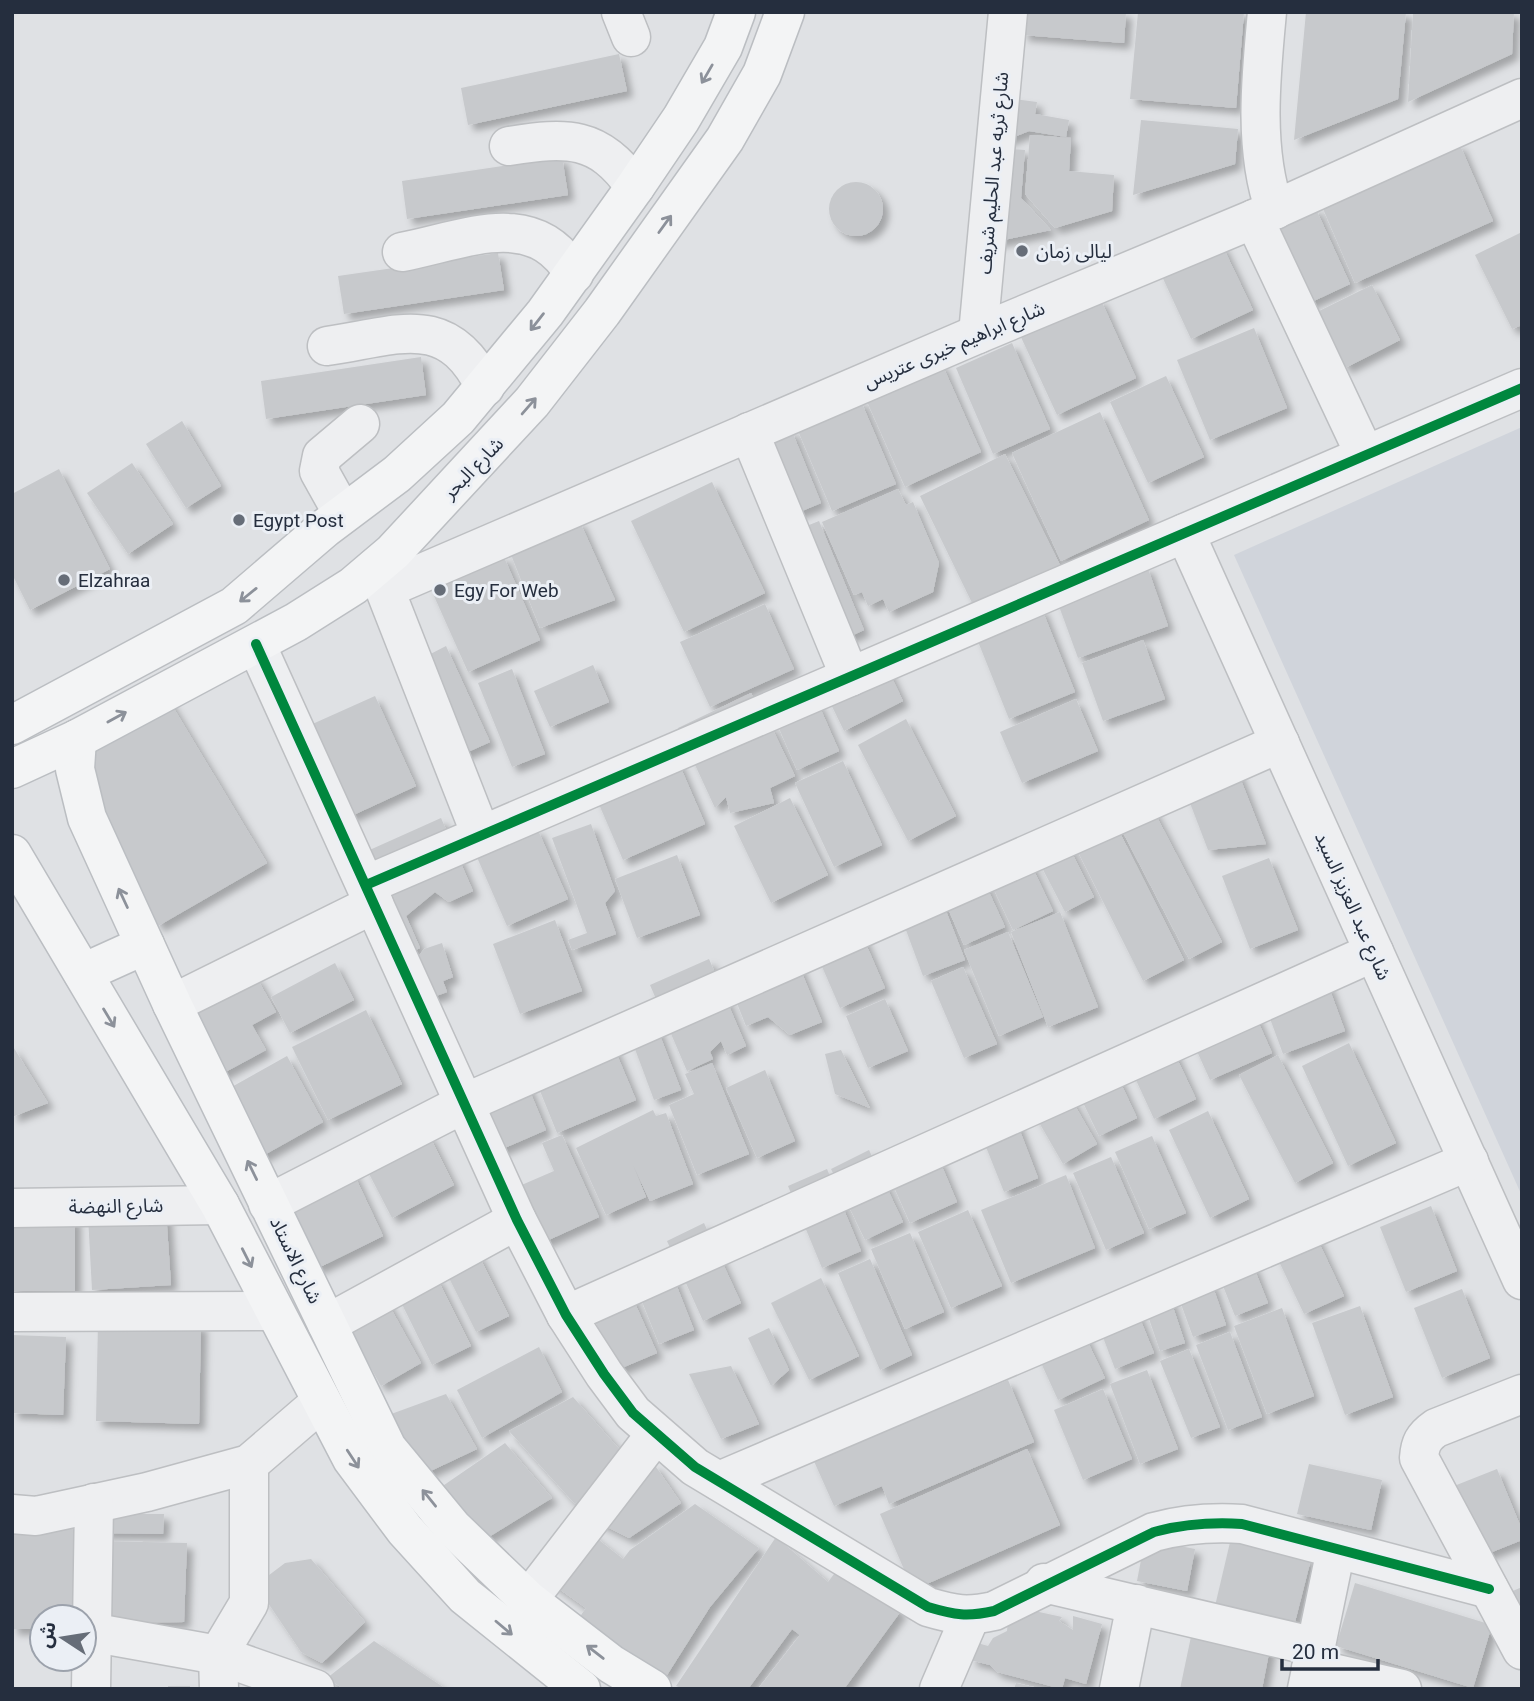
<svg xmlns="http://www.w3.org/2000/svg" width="1534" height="1701" font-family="Roboto,'Noto Sans Arabic',sans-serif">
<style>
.built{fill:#d0d4db}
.building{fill:#c7c9cc;filter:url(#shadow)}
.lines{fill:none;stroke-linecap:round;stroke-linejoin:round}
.minor-casing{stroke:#bdbfc2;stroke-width:41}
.major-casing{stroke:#bbbec2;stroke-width:41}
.minor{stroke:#eeeff1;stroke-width:38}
.major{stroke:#f3f4f5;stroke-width:38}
.cycleway-casing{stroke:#ebeff5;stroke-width:15}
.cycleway{stroke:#00873e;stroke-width:10}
.oneway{stroke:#8c919a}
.poi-dot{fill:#666d78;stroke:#ebeff5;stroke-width:2.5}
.labels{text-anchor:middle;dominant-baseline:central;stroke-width:6;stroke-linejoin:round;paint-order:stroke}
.street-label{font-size:19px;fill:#252e3e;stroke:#ebeff5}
.poi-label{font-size:19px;fill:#252e3e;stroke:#ebeff5;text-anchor:start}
</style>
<defs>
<filter id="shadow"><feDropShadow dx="6" dy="6" stdDeviation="3.5" flood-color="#0004"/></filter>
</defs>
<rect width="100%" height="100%" fill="#dfe1e4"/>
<polygon class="built" points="1522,427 1522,1196 1234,555"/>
<g class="building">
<polygon points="1024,12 1126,12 1124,43 1022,35"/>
<polygon points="1138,12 1244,12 1236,108 1130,99"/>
<polygon points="1306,12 1406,12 1398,99 1294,140"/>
<polygon points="1413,12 1514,12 1512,54 1408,102"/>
<polygon points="619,54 627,91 468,125 461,88"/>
<polygon points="1006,98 1037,102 1035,114 1069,120 1066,137 1029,131 999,143"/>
<polygon points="1141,120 1238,129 1235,164 1133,195"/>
<polygon points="1030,135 1071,138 1069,171 1114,175 1112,211 1055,228 1025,194"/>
<polygon points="1459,143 1493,221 1355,283 1321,204"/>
<polygon points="1001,148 1025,150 1021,198 1051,230 994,242"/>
<polygon points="562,157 568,195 407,219 402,181"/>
<circle cx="856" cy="209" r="27"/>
<polygon points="1315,207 1350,284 1303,306 1268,229"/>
<polygon points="1522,232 1522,325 1512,329 1475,255"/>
<polygon points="1221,243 1253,310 1191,339 1160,272"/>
<polygon points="498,253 504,290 344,314 338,276"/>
<polygon points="1372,285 1400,340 1345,368 1317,312"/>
<polygon points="1100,298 1136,378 1057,415 1020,335"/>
<polygon points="1254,328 1287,408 1210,440 1177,360"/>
<polygon points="1012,343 1050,429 993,454 956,368"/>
<polygon points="421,357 426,395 266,419 261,381"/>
<polygon points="941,362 981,452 905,487 865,397"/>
<polygon points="1166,376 1204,457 1148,483 1110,402"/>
<polygon points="860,399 896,484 832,511 796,426"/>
<polygon points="1100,412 1149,520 1061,561 1012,453"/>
<polygon points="182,421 221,486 186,508 146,444"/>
<polygon points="791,429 821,503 790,516 760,442"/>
<polygon points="1005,454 1060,565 974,607 920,496"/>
<polygon points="132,463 173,524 128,554 87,493"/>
<polygon points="59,469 110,569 30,610 12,574 12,494"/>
<polygon points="712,482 765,593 684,632 631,521"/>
<polygon points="898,489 906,505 913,502 939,563 933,592 889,612 883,599 868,606 862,592 854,595 822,522"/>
<polygon points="579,520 615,600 540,628 508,547"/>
<polygon points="819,521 864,630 840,641 794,531"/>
<polygon points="503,555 540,640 468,672 430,587"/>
<polygon points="1147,566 1168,626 1078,658 1056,598"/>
<polygon points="765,604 794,669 710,707 680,642"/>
<polygon points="1041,607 1075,692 1009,719 975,634"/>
<polygon points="1143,640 1165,699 1103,721 1082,663"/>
<polygon points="446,646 490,742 459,756 415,662"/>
<polygon points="593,665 609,702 550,727 534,691"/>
<polygon points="886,666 903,701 844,731 827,696"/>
<polygon points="512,669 545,754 512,767 478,683"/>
<polygon points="159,684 267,863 158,926 62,730"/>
<polygon points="751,693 766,726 770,724 795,776 770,788 774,803 730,813 726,797 715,808 678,728"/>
<polygon points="375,696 416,786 349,817 308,726"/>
<polygon points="1076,699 1098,751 1022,783 1000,732"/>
<polygon points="817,701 839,751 797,770 775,719"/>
<polygon points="906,719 956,816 908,841 858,745"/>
<polygon points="677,759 705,824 623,860 595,795"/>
<polygon points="843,761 882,845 834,867 795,783"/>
<polygon points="1237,770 1266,844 1208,850 1185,790"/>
<polygon points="790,798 828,875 771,903 734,826"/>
<polygon points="1149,802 1222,942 1189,959 1116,819"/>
<polygon points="441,818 473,891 449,902 435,892 406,916 420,948 399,958 354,857"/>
<polygon points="1113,819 1184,960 1143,981 1072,840"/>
<polygon points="591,824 615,891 605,903 616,934 572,950 568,940 587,933 552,838"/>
<polygon points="537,828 568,899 507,926 476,855"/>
<polygon points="1067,843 1094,897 1065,912 1037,858"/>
<polygon points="677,855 700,915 637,938 615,879"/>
<polygon points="1028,858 1053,911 1013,930 988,877"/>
<polygon points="1269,858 1298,930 1250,949 1222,876"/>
<polygon points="983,879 1005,927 964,945 943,897"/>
<polygon points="941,898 965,960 923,976 900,914"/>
<polygon points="852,912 885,988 840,1008 807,932"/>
<polygon points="1060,912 1098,1007 1048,1027 1011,932"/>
<polygon points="555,920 582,991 520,1014 493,944"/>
<polygon points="1008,932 1043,1017 999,1036 964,950"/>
<polygon points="442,943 453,977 443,981 447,992 425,1000 413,964 424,949"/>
<polygon points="709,959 746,1046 727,1055 721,1041 710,1052 713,1059 687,1071 650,985"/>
<polygon points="797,961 822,1022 790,1035 768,1017 746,1026 731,988"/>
<polygon points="335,963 354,1000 290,1033 271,997"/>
<polygon points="963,967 997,1044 964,1058 931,981"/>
<polygon points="255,975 276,1012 252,1025 266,1050 216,1077 183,1015"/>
<polygon points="1327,982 1345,1031 1283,1054 1265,1005"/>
<polygon points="885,999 908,1051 868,1068 846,1016"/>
<polygon points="649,1007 681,1090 654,1100 623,1017"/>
<polygon points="366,1010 402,1084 328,1120 292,1047"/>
<polygon points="1253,1010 1272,1053 1210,1080 1191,1038"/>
<polygon points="612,1043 636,1100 557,1133 534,1076"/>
<polygon points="1349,1043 1396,1143 1348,1166 1302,1066"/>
<polygon points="12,1045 48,1103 12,1117"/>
<polygon points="1172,1048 1196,1099 1154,1119 1130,1067"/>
<polygon points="841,1050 870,1108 835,1094 825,1054"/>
<polygon points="1278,1055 1333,1163 1295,1183 1239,1075"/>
<polygon points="287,1056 323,1122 257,1159 221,1093"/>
<polygon points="712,1063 749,1154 697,1175 669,1105 694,1094 685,1074"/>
<polygon points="765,1070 795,1141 757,1158 726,1088"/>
<polygon points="1116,1073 1137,1118 1099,1136 1078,1092"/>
<polygon points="526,1082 546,1130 493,1153 473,1104"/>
<polygon points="1067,1092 1097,1144 1063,1164 1033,1112"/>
<polygon points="653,1110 656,1116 666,1113 693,1184 650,1201 633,1165 646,1197 606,1215 576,1148"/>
<polygon points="1208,1111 1249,1199 1210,1218 1169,1130"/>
<polygon points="1015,1118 1038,1178 1004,1192 980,1132"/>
<polygon points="428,1133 454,1185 392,1218 365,1166"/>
<polygon points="562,1135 599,1217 542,1243 517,1187 554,1171 542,1143"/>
<polygon points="1152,1136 1186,1213 1149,1229 1115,1152"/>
<polygon points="869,1150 903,1222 865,1240 831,1169"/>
<polygon points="938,1157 957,1202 910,1223 890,1178"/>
<polygon points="1111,1157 1144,1233 1106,1250 1073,1173"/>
<polygon points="827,1169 861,1251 822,1268 788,1186"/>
<polygon points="352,1170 383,1236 316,1269 284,1203"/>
<polygon points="1066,1175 1095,1248 1011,1283 981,1210"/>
<polygon points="1431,1206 1457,1271 1406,1292 1380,1227"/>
<polygon points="968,1210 1002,1286 951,1308 918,1232"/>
<polygon points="166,1211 171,1285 92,1290 88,1216"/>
<rect x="12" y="1217" width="63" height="74"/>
<polygon points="704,1223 741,1303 703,1321 667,1241"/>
<polygon points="1314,1232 1344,1296 1304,1314 1274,1251"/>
<polygon points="910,1233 944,1312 905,1329 871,1249"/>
<polygon points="477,1252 509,1316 476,1332 444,1268"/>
<polygon points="870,1259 912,1355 880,1370 838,1273"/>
<polygon points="1252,1263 1268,1303 1235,1316 1219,1276"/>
<polygon points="672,1274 694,1330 659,1344 637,1289"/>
<polygon points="436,1276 471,1346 432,1365 398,1296"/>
<polygon points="821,1278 859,1356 809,1380 771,1303"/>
<polygon points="1211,1281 1226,1325 1193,1337 1177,1293"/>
<polygon points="1462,1289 1490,1358 1442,1378 1414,1308"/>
<polygon points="630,1292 657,1353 617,1370 590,1310"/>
<polygon points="1169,1295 1185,1343 1160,1351 1144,1304"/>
<polygon points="385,1298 421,1363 381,1386 345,1321"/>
<polygon points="1360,1306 1393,1397 1345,1415 1312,1323"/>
<polygon points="1282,1308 1314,1396 1267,1414 1234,1326"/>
<polygon points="1136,1309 1154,1353 1115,1369 1098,1324"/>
<polygon points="98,1322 201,1324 199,1424 96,1421"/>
<polygon points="769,1328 789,1370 771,1386 748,1338"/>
<polygon points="1083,1332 1105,1378 1058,1400 1037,1354"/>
<polygon points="1230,1332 1262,1417 1228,1430 1196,1345"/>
<polygon points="12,1335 66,1337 63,1415 12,1413"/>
<polygon points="539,1347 562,1392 482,1438 457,1390"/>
<polygon points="1189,1349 1220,1427 1191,1438 1160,1361"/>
<polygon points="731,1366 759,1424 721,1439 689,1374"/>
<polygon points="1147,1370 1178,1449 1140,1464 1110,1384"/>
<polygon points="1008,1380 1034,1442 889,1504 882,1486 834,1506 813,1459 914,1401 920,1417"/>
<polygon points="1103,1389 1132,1459 1083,1480 1054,1410"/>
<polygon points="446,1394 477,1449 422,1475 383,1417"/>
<polygon points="573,1397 628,1459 575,1504 509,1431"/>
<polygon points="505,1443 552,1498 487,1538 434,1492"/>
<polygon points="1027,1449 1060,1525 913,1590 880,1514"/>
<polygon points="654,1464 681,1503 629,1538 582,1514"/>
<polygon points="1309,1464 1382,1480 1371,1530 1297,1514"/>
<polygon points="1497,1469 1522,1530 1522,1540 1477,1558 1449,1488"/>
<polygon points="695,1504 759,1548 710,1607 667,1675 574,1625 586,1608 548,1581 585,1529 623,1559 630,1550"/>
<polygon points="106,1514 164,1514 163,1534 101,1533"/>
<polygon points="80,1528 81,1617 42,1617 42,1629 12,1629 12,1529"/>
<polygon points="776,1537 828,1582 840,1566 901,1611 844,1689 758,1689 800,1635 792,1629 748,1689 684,1689 676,1686"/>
<polygon points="1231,1538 1311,1559 1294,1626 1215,1606"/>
<polygon points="1145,1539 1195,1549 1187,1591 1137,1581"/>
<polygon points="100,1541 187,1543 184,1622 96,1623"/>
<polygon points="311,1559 365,1622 322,1663 301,1652 256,1585 285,1563"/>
<polygon points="1355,1583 1492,1625 1473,1688 1336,1646"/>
<polygon points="1522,1587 1522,1632 1506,1594"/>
<polygon points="1030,1610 1062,1617 1059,1621 1073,1630 1073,1616 1102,1624 1086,1684 1065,1678 1062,1689 997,1672 990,1665 970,1660 974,1642 988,1646 993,1638 1007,1631 1008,1620"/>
<polygon points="1193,1627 1271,1643 1262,1689 1180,1689"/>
<polygon points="374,1641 446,1689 344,1689 327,1678"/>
<polygon points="1016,1683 1038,1688 1038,1689 1014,1689"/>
<rect x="168" y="1686" width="22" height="3"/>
</g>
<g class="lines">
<g class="minor-casing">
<g id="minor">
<polyline points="621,12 631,37"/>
<path d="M1267,12C1261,75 1253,150 1275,210"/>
<path d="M509,146C567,137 599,135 635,187"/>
<polyline points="1254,219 1365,455"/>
<path d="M402,252C465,240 534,206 574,274"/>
<polyline points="978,334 1008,12"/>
<path d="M327,346C397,336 447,310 485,387"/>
<polyline points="749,432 850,677"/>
<polyline points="343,514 319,471 322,456 360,424"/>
<polyline points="1185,533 1522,1280"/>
<polyline points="376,567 481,835"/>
<polyline points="385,589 978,334 1254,219 1522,98"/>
<path d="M256,644L517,1220L566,1315L604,1374L633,1413L695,1467L928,1607C955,1615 967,1617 994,1611L1154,1532C1184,1524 1211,1522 1242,1524L1489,1589"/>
<polyline points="366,885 1522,388"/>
<polyline points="172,1004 374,904"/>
<polyline points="268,1204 465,1103 1280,743"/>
<polyline points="12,1208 220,1205"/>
<polyline points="12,1312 274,1311"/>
<polyline points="566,1315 1374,952"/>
<polyline points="327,1324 517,1220"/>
<path d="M1522,1394L1436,1428C1423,1437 1420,1444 1419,1458L1522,1650"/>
<polyline points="719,1481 1469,1161"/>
<polyline points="12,1514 36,1516 147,1492 249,1464 321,1402"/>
<polyline points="1044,1583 1316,1647"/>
<polyline points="528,1600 655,1435"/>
<polyline points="90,1632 218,1655 315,1689"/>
<polyline points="1311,1668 1402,1689"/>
<polyline points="91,1689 94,1503"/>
<polyline points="219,1689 218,1655 249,1603 249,1464"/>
<polyline points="939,1689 970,1617"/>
<polyline points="1119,1689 1136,1604"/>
<polyline points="1307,1689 1336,1549"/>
</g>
</g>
<g class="major-casing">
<g id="major">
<polyline points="12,725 234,606 325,528 397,474 458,418 545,313 635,187 681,119 723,47 736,12"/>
<polyline points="77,739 75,769 87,818 172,1004 387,1448 453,1528 528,1600 611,1664 652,1689"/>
<polyline points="12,769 77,739 296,622 353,586 393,552 532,402 602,312 725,139 762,74 785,12"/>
<polyline points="12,854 220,1205 352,1459 405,1530 465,1596 581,1689"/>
<polyline points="83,973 145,945"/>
</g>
</g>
<use href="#minor" class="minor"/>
<use href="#major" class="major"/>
<g class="cycleway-casing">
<g id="cycleway">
<path d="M256,644L517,1220L566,1315L604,1374L633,1413L695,1467L928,1607C955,1615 967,1617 994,1611L1154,1532C1184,1524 1211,1522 1242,1524L1489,1589"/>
<polyline points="366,885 1522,388"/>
</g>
</g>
<use href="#cycleway" class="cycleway"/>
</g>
<defs><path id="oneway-shaft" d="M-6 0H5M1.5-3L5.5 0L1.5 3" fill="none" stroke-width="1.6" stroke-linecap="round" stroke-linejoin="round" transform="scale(1.75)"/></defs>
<g class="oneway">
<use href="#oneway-shaft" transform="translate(707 74) rotate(120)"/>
<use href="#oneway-shaft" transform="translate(665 224) rotate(-54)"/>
<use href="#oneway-shaft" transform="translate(537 322) rotate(128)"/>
<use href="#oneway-shaft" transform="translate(529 406) rotate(-49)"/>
<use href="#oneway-shaft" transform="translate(248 595) rotate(141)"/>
<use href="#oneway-shaft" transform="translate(117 717) rotate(-29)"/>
<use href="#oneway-shaft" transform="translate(123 898) rotate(-115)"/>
<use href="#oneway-shaft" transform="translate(109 1018) rotate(59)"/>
<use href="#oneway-shaft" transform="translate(252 1170) rotate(-116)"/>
<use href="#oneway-shaft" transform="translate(247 1258) rotate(63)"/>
<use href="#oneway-shaft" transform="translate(353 1459) rotate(57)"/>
<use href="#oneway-shaft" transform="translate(429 1498) rotate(-129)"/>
<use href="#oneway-shaft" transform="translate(504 1628) rotate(40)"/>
<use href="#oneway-shaft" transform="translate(595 1652) rotate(-142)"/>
</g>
<g class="poi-dot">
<circle cx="1022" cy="251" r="7"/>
<circle cx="239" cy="520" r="7"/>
<circle cx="64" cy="580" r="7"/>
<circle cx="440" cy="590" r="7"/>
</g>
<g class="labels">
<g class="street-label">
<text transform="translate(993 173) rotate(-85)">شارع ثريه عبد الحليم شريف</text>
<text transform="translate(954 345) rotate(-23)">شارع ابراهيم خيرى عتريس</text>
<text transform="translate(473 468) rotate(-46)">شارع البحر</text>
<text transform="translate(1353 906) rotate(66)">شارع عبد العزيز السيد</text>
<text transform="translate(116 1206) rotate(-1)">شارع النهضة</text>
<text transform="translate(296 1260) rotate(64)">شارع الاستاد</text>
</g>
<g class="poi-label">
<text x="1036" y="251">ليالى زمان</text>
<text x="253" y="520">Egypt Post</text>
<text x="78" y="580">Elzahraa</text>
<text x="454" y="590">Egy For Web</text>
</g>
</g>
<rect width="1534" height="1701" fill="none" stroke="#252e3e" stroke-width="28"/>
<g transform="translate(63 1638) rotate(282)"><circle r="33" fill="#ebeff5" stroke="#9ca2ac" stroke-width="2"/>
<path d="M0-5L12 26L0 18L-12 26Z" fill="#666d78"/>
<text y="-10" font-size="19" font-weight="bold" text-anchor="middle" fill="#252e3e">ش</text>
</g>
<path d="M1282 1659v10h96v-10" fill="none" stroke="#252e3e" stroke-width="3.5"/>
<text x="1292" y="1659" font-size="21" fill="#252e3e" stroke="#ebeff5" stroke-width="5" paint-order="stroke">20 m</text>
</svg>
